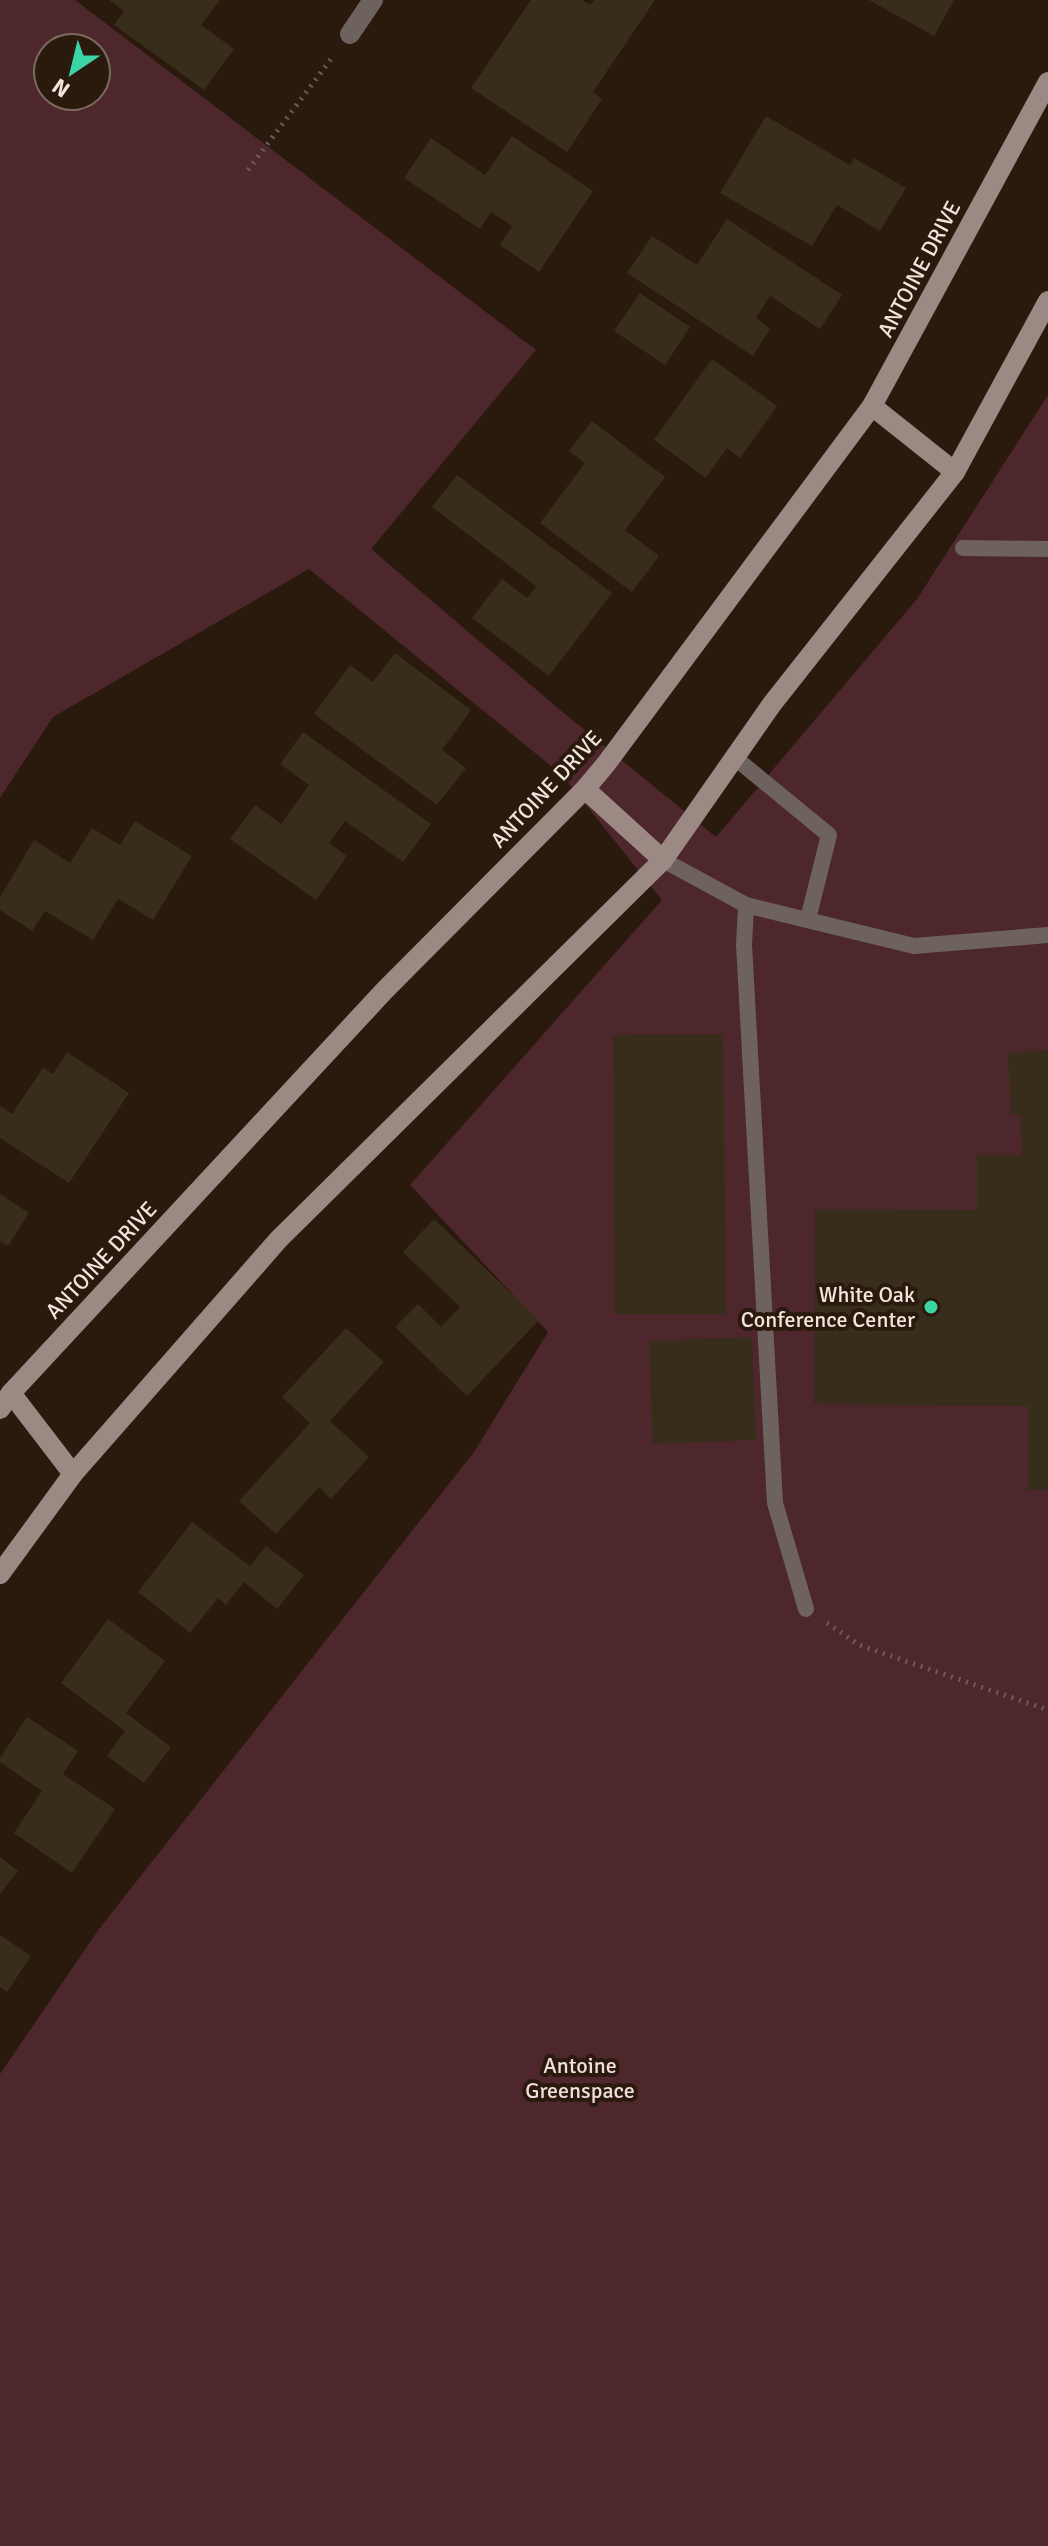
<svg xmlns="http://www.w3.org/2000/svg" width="1048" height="2546" font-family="Signika,sans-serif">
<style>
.green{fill:#4d272c;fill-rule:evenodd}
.building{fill:#382d1b}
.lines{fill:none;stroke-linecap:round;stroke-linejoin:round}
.path{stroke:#6c5d52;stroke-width:5;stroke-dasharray:2 6;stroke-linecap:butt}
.lane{stroke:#6e625f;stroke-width:16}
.street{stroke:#6e625f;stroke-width:20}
.secondary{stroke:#9c8984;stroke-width:20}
.poi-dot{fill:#3bd4a4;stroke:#2a190d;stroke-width:3}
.labels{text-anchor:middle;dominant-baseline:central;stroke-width:8;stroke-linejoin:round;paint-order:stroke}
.street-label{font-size:22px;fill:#f1e5dd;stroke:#2a190d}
.poi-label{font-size:22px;fill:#f1e5dd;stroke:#2a190d;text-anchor:end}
.park-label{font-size:22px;fill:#f2dcdd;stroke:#2a190d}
</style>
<rect width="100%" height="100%" fill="#2a190d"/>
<path class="green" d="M0,0H75L536,350L371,549L559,709L716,837L917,599L1048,395V2546H0V2074L99,1929L474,1452L548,1332L410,1185L662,900L561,774L309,569L53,717L0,798ZM48,48H96V96H48Z"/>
<g class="building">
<polygon points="109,0 220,0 201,25 234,49 204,90 114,25 124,11"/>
<polygon points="531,0 582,0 590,5 594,0 655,0 593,92 602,99 567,152 471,88"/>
<polygon points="869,0 954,0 934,36"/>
<polygon points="766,116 850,165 854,158 906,188 880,231 837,205 812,246 720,193"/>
<polygon points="512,136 593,191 539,272 500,245 512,226 491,212 480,229 404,178 431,138 485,175"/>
<polygon points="727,219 842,295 820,329 770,296 756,318 770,329 753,356 627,273 652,236 697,265"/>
<polygon points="640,293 690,327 665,365 614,331"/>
<polygon points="712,359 777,406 740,458 727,448 706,478 654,440"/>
<polygon points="592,421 665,477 625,530 659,556 632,592 540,523 585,463 569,451"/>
<polygon points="457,475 612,593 549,676 472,618 502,579 527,598 536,586 432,507"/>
<polygon points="395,653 471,710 442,750 466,768 437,805 314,714 350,665 373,682"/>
<polygon points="303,732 431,824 403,862 345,821 329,843 347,856 316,900 230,839 255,805 281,824 309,785 280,764"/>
<polygon points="135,821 192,856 153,920 118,899 93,940 45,911 32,931 0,910 0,897 34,840 70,863 92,828 120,845"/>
<polygon points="723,1034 726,1314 615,1314 613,1035"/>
<polygon points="1048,1050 1048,1490 1028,1490 1028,1406 814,1404 815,1209 977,1210 977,1155 1022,1156 1020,1114 1011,1114 1008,1053"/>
<polygon points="67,1052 129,1093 69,1183 0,1138 0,1106 12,1114 43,1068 53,1074"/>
<polygon points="0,1194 29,1213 8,1246 0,1241"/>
<polygon points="434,1219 539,1320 467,1396 395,1327 418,1304 441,1327 460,1307 403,1252"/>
<polygon points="346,1328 384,1362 330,1421 369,1457 331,1499 319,1487 276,1534 239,1501 310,1423 282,1397"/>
<polygon points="752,1337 756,1440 653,1444 649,1341"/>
<polygon points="192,1522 250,1566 266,1546 304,1575 277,1609 244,1582 226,1605 218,1598 190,1633 138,1592"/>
<polygon points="108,1619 165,1661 126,1713 171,1747 144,1783 107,1756 125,1731 61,1683"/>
<polygon points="27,1717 78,1751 63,1774 115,1809 72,1873 14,1833 42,1791 0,1762 0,1758"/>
<polygon points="0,1857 18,1871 0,1894"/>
<polygon points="0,1935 31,1956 7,1992 0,1987"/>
</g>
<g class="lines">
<g class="path">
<polyline points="248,170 334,55"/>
<polyline points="827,1623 859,1645 1048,1710"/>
</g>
<g class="lane">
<polyline points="963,548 1048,549"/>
<polyline points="734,757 829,835 808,919"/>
<polyline points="663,860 746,905 914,946 1048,935"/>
<polyline points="746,905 744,945 775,1503 806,1609"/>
</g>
<polyline class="street" points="350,34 373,0"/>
<g class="secondary">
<polyline points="872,406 955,472"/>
<polyline points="585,789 663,860"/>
<polyline points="11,1393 73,1474"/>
<polyline points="0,1409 11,1393 384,991 585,789 606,764 872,406 1048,82"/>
<polyline points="0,1574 73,1474 279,1239 663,860 772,704 955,472 1048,301"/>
</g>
</g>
<circle class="poi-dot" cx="931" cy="1307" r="8"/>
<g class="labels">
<g class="street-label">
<text transform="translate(919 269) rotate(-62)">ANTOINE DRIVE</text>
<text transform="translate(546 789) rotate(-47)">ANTOINE DRIVE</text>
<text transform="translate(101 1260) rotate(-47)">ANTOINE DRIVE</text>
</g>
<g class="poi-label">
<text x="915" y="1294">White Oak<tspan x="915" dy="25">Conference Center</tspan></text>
</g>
<g class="park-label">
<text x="580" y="2065">Antoine<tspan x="580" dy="25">Greenspace</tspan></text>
</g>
</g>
<g transform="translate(72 72) rotate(215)"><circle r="38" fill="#2a190d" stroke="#7a6b60" stroke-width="2"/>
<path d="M0-6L14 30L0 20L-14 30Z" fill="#3bd4a4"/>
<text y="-12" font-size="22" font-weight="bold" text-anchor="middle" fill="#f1e5dd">N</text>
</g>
</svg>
